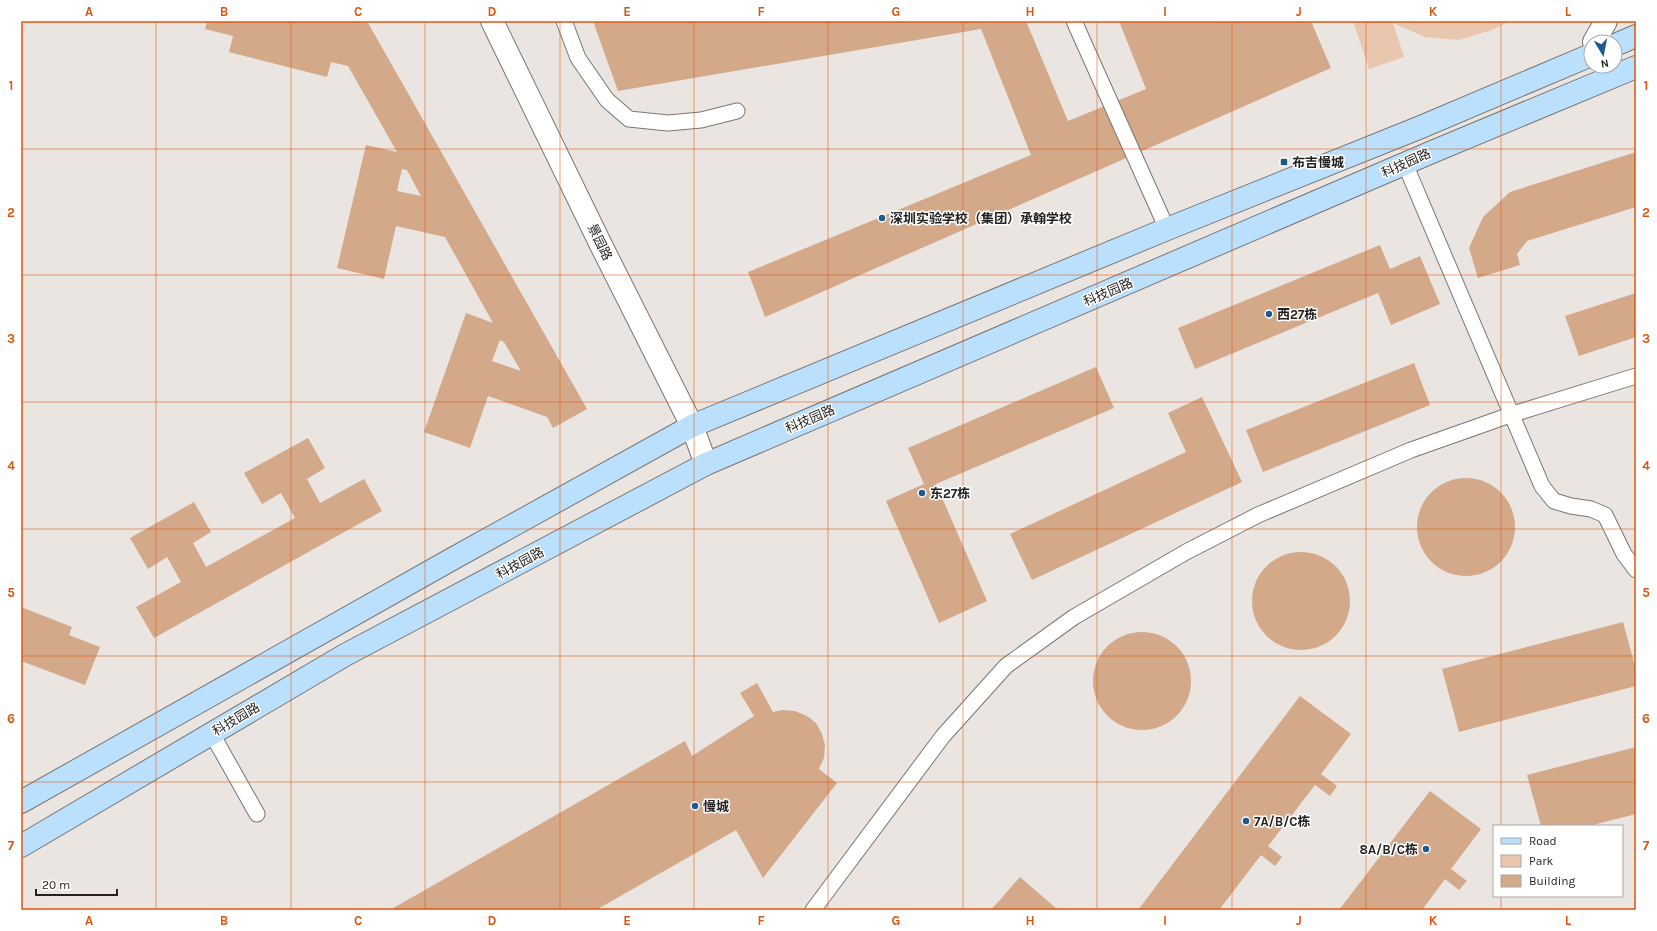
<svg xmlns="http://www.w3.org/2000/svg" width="1657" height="931" font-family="Karla,'Noto Sans SC',sans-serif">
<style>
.park{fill:#e8c7ae}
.building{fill:#d3a989;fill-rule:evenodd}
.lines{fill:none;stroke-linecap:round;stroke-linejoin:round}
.service-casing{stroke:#7a7672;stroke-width:17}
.minor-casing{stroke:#7a7672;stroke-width:24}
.tertiary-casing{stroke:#7a7672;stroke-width:24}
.secondary-casing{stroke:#7a7672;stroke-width:24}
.service{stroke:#fff;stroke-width:15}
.minor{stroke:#fff;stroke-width:22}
.tertiary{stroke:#fff;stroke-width:22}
.secondary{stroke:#bae0fe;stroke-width:22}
.grid{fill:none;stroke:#de560d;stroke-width:1;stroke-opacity:0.55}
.poi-dot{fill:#1c5a90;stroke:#fff;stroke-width:1.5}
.labels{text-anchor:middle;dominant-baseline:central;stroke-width:3;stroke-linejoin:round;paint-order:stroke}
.poi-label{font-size:13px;font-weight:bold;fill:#242220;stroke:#fff;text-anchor:start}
.street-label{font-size:13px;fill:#242220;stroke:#fff}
.neatline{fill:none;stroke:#de560d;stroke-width:1.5}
.grid-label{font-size:13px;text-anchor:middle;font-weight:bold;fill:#de560d}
</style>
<rect width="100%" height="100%" fill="#eae5e1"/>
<polygon class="park" points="1353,21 1510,21 1492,30 1458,40 1425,37 1393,23 1404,57 1369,69"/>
<g class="building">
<path d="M207,21H367L587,409L553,428L547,417L488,396L470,448L424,432L466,313L493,323L445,237L396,226L384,279L337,268L366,145L397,152L348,66L331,62L327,77L229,52L233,36L205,29ZM402,169L407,170L421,196L397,191ZM500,340L504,342L521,371L492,361Z"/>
<polygon points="593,21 1026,21 1068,121 1146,89 1119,21 1311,21 1331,68 765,317 748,272 1031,155 981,29 618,91"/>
<polygon points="1636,152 1636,207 1527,241 1517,254 1520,265 1478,278 1469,248 1483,217 1510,192"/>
<polygon points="1380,245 1390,269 1420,256 1440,304 1391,325 1378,293 1195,369 1178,328"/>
<polygon points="1636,293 1636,337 1579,356 1565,316"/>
<polygon points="1414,363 1430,405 1263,472 1246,430"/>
<polygon points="1096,367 1114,408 936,484 987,601 939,623 886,501 924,484 908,448"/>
<polygon points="1202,397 1242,482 1032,580 1010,534 1186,452 1168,413"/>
<polygon points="308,438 325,468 307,479 320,503 364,479 382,511 154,638 136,607 181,582 167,557 148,569 130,538 194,502 211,532 193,543 206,567 295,518 281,493 262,504 244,473"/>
<circle cx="1466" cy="527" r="49"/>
<circle cx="1301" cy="601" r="49"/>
<polygon points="21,607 72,627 69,635 100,647 85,685 21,661"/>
<polygon points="1623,622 1636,670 1636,686 1459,732 1442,669"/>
<circle cx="1142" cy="681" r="49"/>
<polygon points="757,683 773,712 783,710 795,711 807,716 816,723 822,734 825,745 824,758 819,769 837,783 763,878 736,830 596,910 390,910 685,741 692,756 754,716 740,693"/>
<polygon points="1300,696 1351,734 1321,774 1337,786 1330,796 1315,785 1268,846 1282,857 1275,866 1261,855 1219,910 1138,910"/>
<polygon points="1636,747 1636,814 1589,826 1541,826 1527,775"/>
<polygon points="1430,791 1481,829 1451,869 1467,881 1459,890 1445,879 1422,910 1339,910"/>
<polygon points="1020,877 1058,910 991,910"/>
</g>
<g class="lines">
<g class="service-casing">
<g id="service">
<polyline points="564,21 578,58 607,100 629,119 668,123 701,120 737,111"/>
<polyline points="1074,21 1167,229"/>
<polyline points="1405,164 1542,486 1554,501 1571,506 1591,509 1605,515 1624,554 1636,570"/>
<polyline points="212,734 257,814"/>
<polyline points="813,910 943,736 1006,666 1074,617 1186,552 1258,515 1411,450 1513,414 1636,376"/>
</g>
</g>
<g class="minor-casing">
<polyline id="minor" points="492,21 600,243 692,426 706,464"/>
</g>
<g class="tertiary-casing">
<polyline id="tertiary" points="1594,42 1606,21"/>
</g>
<g class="secondary-casing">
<g id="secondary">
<polyline points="1615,45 1636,36"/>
<polyline points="21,802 454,558 692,426 1167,229 1421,127 1591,55"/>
<polyline points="21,846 345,655 706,464 1432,152 1636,67"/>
</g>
</g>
<use href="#service" class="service"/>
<use href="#minor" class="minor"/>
<use href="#tertiary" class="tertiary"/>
<use href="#secondary" class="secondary"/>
</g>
<path class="grid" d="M156,21V910M291,21V910M425,21V910M560,21V910M694,21V910M828,21V910M963,21V910M1097,21V910M1232,21V910M1366,21V910M1501,21V826M21,149H1636M21,275H1636M21,402H1636M21,529H1636M21,656H1636M21,782H1636M1501,896V910"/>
<g class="poi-dot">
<rect x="1280" y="158" width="8" height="8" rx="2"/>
<circle cx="882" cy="218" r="4"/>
<circle cx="1269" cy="314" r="4"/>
<circle cx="922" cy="493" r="4"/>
<circle cx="695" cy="806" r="4"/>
<circle cx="1246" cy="821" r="4"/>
<circle cx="1426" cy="849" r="4"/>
</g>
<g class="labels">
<g class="poi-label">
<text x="1292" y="162">布吉慢城</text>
<text x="890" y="218">深圳实验学校（集团）承翰学校</text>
<text x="1277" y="314">西27栋</text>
<text x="930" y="493">东27栋</text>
<text x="703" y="806">慢城</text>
<text x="1254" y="821">7A/B/C栋</text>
<text x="1418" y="849" text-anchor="end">8A/B/C栋</text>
</g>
<g class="street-label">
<text transform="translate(1406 163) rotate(-24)">科技园路</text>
<text transform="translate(600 242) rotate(64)">景园路</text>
<text transform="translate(1108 292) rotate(-23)">科技园路</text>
<text transform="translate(810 419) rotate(-23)">科技园路</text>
<text transform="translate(520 563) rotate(-28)">科技园路</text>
<text transform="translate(236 719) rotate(-31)">科技园路</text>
</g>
</g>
<rect width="1657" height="931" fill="none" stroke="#ffffff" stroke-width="44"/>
<rect x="1493" y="825" width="130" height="72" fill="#ffffff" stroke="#a7a7a6"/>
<rect x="1501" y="838" width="20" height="6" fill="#bae0fe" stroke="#a7a7a6"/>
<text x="1529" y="845" font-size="12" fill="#242220">Road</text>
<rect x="1501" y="855" width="20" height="12" fill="#e8c7ae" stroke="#a7a7a6"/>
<text x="1529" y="865" font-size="12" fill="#242220">Park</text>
<rect x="1501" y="875" width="20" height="12" fill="#d3a989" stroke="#a7a7a6"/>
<text x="1529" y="885" font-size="12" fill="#242220">Building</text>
<g transform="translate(1603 54) rotate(170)"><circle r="19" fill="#ffffff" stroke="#a7a7a6"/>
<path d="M0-3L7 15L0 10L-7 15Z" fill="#1c5a90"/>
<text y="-6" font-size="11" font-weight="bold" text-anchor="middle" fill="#242220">N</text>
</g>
<path d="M36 889v6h81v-6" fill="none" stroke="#242220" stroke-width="2"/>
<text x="42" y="889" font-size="12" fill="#242220" stroke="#ffffff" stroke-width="3" paint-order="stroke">20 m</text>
<rect x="22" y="22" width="1613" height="887" class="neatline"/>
<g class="grid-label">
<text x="89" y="16">A</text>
<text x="224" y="16">B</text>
<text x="358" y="16">C</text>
<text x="492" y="16">D</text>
<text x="627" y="16">E</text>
<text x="761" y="16">F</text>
<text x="896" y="16">G</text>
<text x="1030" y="16">H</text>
<text x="1165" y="16">I</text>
<text x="1299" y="16">J</text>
<text x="1433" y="16">K</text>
<text x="1568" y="16">L</text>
<text x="11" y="90">1</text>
<text x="1646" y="90">1</text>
<text x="11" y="217">2</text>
<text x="1646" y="217">2</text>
<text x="11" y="343">3</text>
<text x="1646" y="343">3</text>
<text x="11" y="470">4</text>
<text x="1646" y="470">4</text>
<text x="11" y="597">5</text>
<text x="1646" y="597">5</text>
<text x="11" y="723">6</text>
<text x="1646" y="723">6</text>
<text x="11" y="850">7</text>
<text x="1646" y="850">7</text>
<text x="89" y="925">A</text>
<text x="224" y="925">B</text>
<text x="358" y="925">C</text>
<text x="492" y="925">D</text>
<text x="627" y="925">E</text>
<text x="761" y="925">F</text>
<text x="896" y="925">G</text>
<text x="1030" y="925">H</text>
<text x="1165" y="925">I</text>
<text x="1299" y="925">J</text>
<text x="1433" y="925">K</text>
<text x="1568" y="925">L</text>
</g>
</svg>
